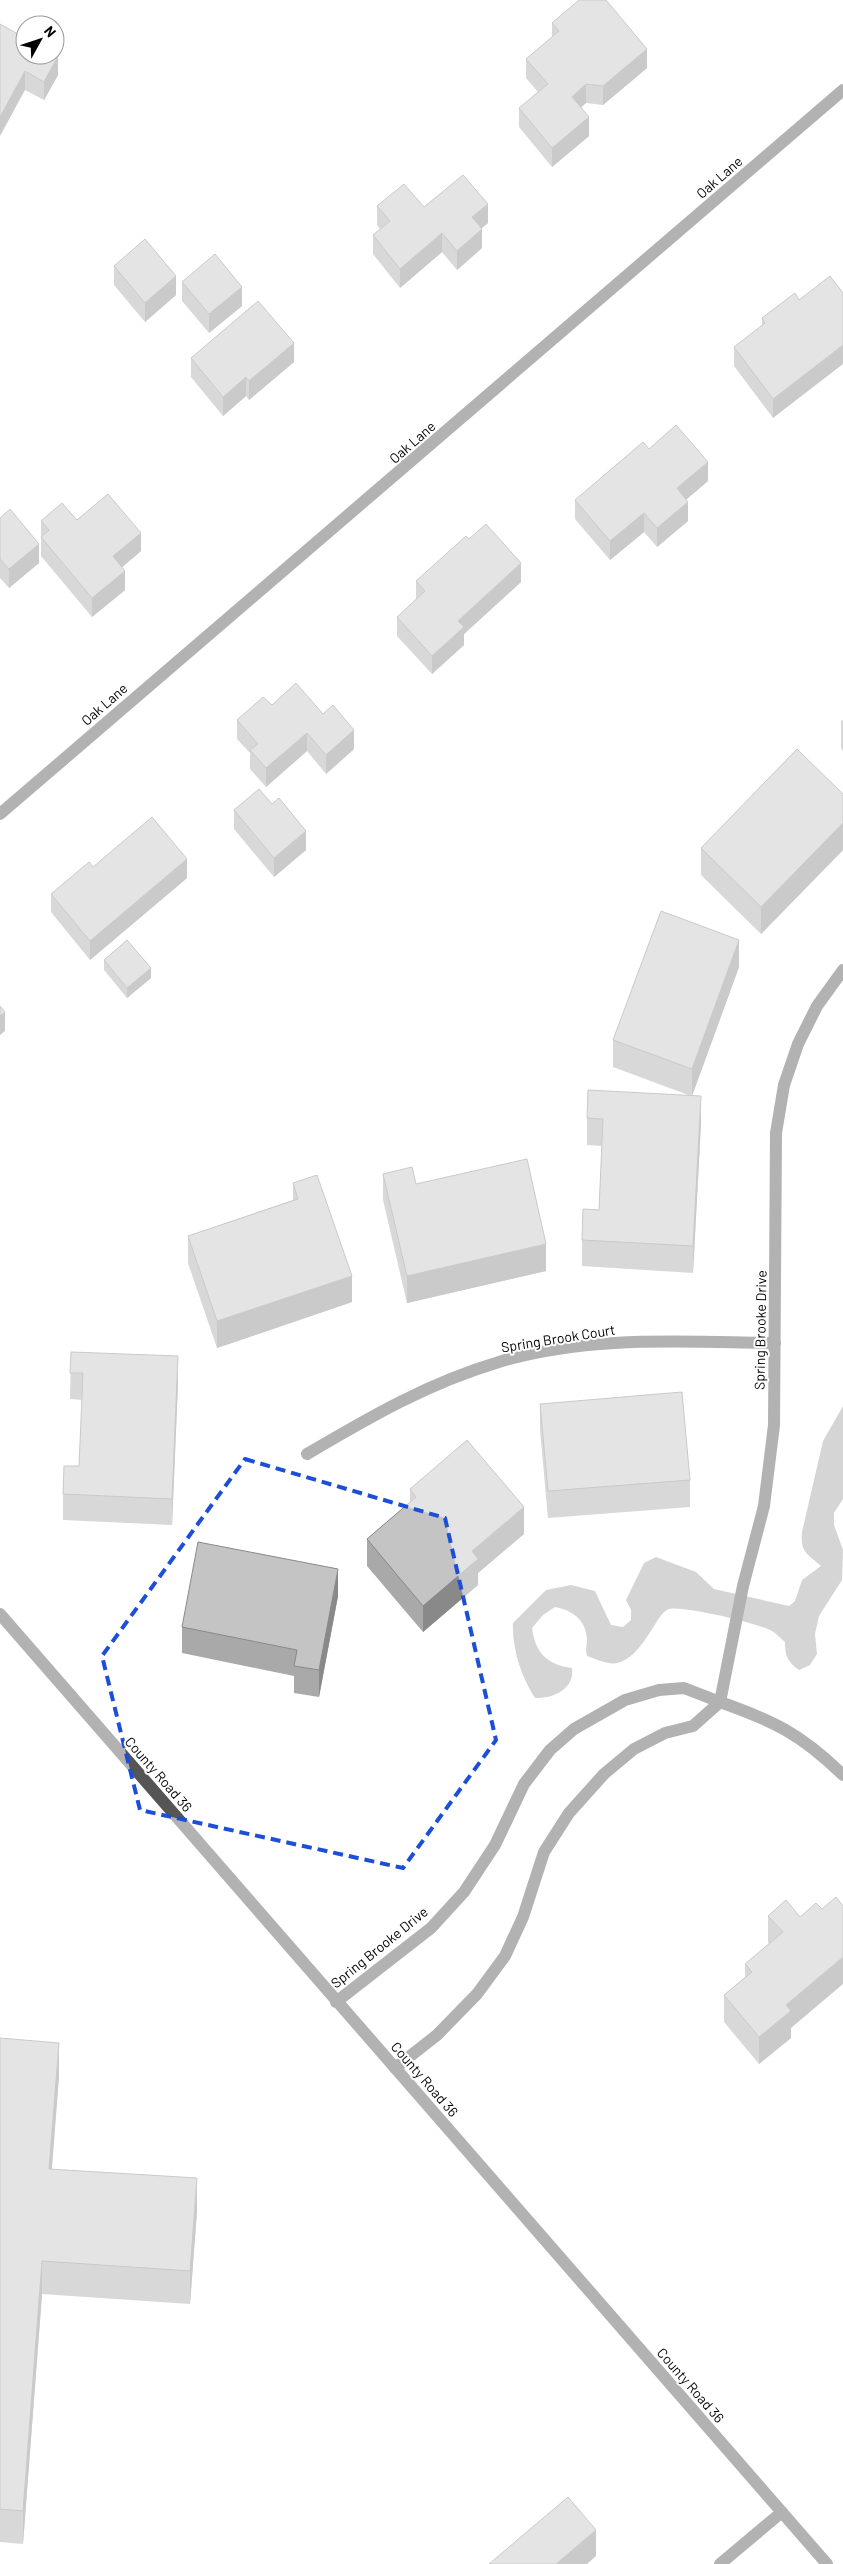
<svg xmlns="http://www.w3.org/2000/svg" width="843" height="2564" font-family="Barlow,sans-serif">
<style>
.water{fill:#a3a3a3}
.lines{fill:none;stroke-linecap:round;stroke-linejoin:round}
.minor{stroke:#555;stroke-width:12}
.wall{fill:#a9a9a9}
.shaded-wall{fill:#898989}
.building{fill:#c4c4c4;stroke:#898989}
.marked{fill:none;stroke:#1d4ed8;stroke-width:4;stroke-dasharray:10 6;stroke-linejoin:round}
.labels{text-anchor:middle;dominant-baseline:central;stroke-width:4;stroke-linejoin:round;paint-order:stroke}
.street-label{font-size:14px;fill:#000;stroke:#fff}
</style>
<rect width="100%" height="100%" fill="#fff"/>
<path class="water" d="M843,1406V1499L834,1513V1525L843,1550L842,1580L819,1616L815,1634L817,1654L810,1665L799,1670C787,1662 785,1655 785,1642C780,1638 775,1632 770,1630C757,1623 681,1605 669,1609C662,1612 658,1620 654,1626C646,1639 633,1660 617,1663C608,1665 596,1659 587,1656C585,1650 587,1646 587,1639C586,1620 572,1610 555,1607L543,1615L532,1628C535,1652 547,1665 572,1668C575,1689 553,1699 535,1698C521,1676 512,1649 513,1623L546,1590L571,1585L595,1591L611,1625L623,1627L631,1620V1610L626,1600L644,1563L656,1557L696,1572L714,1589L789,1606L795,1601L802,1580L821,1566C807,1554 800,1552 802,1532L823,1441Z"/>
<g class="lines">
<g class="minor">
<polyline points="0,814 843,90"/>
<path d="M843,970L817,1006L798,1044L784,1085L776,1133L774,1425L764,1506L743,1586L720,1702C774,1721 801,1734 843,1775"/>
<path d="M307,1454C370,1417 428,1383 499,1362C587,1335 683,1342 775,1343"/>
<polyline points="0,1614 827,2564"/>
<polyline points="336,2002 431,1928 464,1892 495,1845 524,1784 550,1750 574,1729 625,1700 659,1690 684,1688 720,1702 693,1726 665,1733 634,1749 604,1774 569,1813 544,1852 523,1917 505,1956 477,1994 437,2035 395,2068"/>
<polyline points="720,2564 782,2512"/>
</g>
</g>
<g class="wall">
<polygon points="552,23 647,68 603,105 586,103 581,107 589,136 552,167 519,127 519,108 538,92 526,78 526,59 552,37"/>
<polygon points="0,24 58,75 44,100 25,90"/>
<polygon points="377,206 424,207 488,223 482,228 482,248 457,270 442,252 400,288 373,254 373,235 380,229 377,225"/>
<polygon points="114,266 176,295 145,322 114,285"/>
<polygon points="182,282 242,306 209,333 182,301"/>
<polygon points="795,293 773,418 734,366 734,347 762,326 762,318"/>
<polygon points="191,358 294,362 249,400 246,396 223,416 191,377"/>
<polygon points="649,449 708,481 686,500 688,521 657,547 644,532 610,560 575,519 575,500"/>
<polygon points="0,518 39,563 9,588 0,578"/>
<polygon points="77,520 141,551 122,567 125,590 92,617 41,556 41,521"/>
<polygon points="416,581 521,582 464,634 464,645 432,674 397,636 397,617 416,599"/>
<polygon points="272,705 323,714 354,749 326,774 307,751 266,787 250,769 250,753 237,739 237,720"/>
<polygon points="843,720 843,751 841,748 841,721"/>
<polygon points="843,794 843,850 761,934 701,875 701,848"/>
<polygon points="234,810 306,850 274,877 234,829"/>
<polygon points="93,867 187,878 90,960 51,912 51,894"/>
<polygon points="104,960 151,978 127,998 104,970"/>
<polygon points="739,967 692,1096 701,1123 693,1273 582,1266 582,1240 599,1210 602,1146 587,1145 587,1118 691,1096 613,1067 613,1040"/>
<polygon points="383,1174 416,1184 546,1271 407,1303 383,1200"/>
<polygon points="293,1183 352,1302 217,1348 188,1263 188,1236 293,1200"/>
<polygon points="71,1352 178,1383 172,1525 63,1520 63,1494 79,1466 82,1400 70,1399"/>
<polygon points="540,1404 690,1480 690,1507 548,1518 540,1430"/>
<polygon points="410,1489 524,1534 478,1573 478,1585 423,1632 367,1566 367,1539 410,1502"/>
<polygon points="338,1596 319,1697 294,1693 294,1676 182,1653 182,1627"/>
<polygon points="786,1900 791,2038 759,2064 724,2022 724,1995 745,1977 745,1964 769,1944 768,1942 768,1916"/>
<polygon points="0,2038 59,2076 52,2169 197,2211 190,2304 42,2294 23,2544 0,2542"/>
</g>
<g class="shaded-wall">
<polygon points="647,49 647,68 603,105 603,86"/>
<polygon points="58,56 58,75 44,100 44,82"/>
<polygon points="25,71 25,90 0,136 0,117"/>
<polygon points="586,84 586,103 572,116 572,97"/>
<polygon points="589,117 589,136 552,167 552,148"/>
<polygon points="488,204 488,223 472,236 472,217"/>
<polygon points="482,229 482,248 457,270 457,251"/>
<polygon points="442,233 442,252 400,288 400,269"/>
<polygon points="176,276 176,295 145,322 145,303"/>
<polygon points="242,287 242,306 209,333 209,314"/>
<polygon points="294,343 294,362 249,400 249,381"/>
<polygon points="843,345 843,364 773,418 773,399"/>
<polygon points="246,377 246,396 223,416 223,397"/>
<polygon points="708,462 708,481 677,507 677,488"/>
<polygon points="688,502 688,521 657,547 657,528"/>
<polygon points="644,513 644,532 610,560 610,541"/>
<polygon points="141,533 141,551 113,575 113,556"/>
<polygon points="39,544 39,563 9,588 9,569"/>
<polygon points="521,563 521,582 464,634 464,645 432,674 432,656 458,621"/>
<polygon points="125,571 125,590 92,617 92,598"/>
<polygon points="354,730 354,749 326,774 326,755"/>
<polygon points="307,733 307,751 266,787 266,768"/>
<polygon points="843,823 843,850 761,934 761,907"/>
<polygon points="306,831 306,850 274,877 274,858"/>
<polygon points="187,859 187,878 90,960 90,941"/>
<polygon points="739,940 739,967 692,1096 692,1069"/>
<polygon points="151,968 151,978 127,998 127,988"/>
<polygon points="5,1012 5,1031 0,1035 0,1016"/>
<polygon points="701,1096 701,1123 693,1273 693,1246"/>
<polygon points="546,1244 546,1271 407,1303 407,1276"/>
<polygon points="352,1276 352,1302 217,1348 217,1321"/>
<polygon points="178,1356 178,1383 172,1525 172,1499"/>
<polygon points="524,1507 524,1534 478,1573 478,1585 423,1632 423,1606 472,1551"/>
<polygon points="338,1569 338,1596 319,1697 319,1670"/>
<polygon points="843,1957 843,1984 791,2028 791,2038 759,2064 759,2037 786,2005"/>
<polygon points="59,2043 59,2076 49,2201 49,2169"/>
<polygon points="197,2178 197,2211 190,2304 190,2271"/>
<polygon points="42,2261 42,2294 23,2544 23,2511"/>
<polygon points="596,2530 596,2556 587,2564 556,2564"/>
</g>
<g class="building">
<polygon points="579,0 606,0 647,49 603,86 586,84 572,97 589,117 552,148 519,108 548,84 526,59 559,31 552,23"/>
<polygon points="0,24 25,38 25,55 55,54 58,56 44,82 25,71 0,117"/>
<polygon points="463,175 488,204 472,217 482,229 457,251 442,233 400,269 373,235 390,221 377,206 404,184 424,207"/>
<polygon points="145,239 176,276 145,303 114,266"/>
<polygon points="215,254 242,287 209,314 182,282"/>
<polygon points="830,276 843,293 843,345 773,399 734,347 765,323 762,318 795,293 799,300"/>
<polygon points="258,301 294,343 249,381 246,377 223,397 191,358"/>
<polygon points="676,425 708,462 677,488 688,502 657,528 644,513 610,541 575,500 643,442 649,449"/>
<polygon points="108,494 141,533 113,556 125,571 92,598 41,537 49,530 41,521 62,503 77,520"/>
<polygon points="10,509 39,544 9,569 0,559 0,518"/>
<polygon points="486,524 521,563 458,621 464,627 432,656 397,617 425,591 416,581 466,536 469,539"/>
<polygon points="296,683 323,714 333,705 354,730 326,755 307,733 266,768 250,750 258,744 237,720 263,697 272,705"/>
<polygon points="797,749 843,794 843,823 761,907 701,848"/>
<polygon points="259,789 272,804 279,798 306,831 274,858 234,810"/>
<polygon points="152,817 187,859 90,941 51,894 89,862 93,867"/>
<polygon points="661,911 739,940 692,1069 613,1040"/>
<polygon points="127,940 151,968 127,988 104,960"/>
<polygon points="0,1006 5,1012 0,1016"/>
<polygon points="588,1090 701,1096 693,1246 582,1240 583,1209 599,1210 603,1119 587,1118"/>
<polygon points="527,1159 546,1244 407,1276 383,1174 412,1167 416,1184"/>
<polygon points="317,1175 352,1276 217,1321 188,1236 298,1199 293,1183"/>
<polygon points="71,1352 178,1356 172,1499 63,1494 64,1466 79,1466 83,1373 70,1373"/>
<polygon points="682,1392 690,1480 548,1491 540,1404"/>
<polygon points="467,1440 524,1507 472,1551 478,1559 423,1606 367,1539 416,1497 410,1489"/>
<polygon points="198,1542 338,1569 319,1670 294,1666 297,1650 182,1627"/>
<polygon points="836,1897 843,1906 843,1957 786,2005 791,2011 759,2037 724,1995 752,1972 745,1964 783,1932 768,1916 786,1900 800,1917 816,1903 822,1909"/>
<polygon points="0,2038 59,2043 49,2169 197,2178 190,2271 42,2261 23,2511 0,2509"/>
<polygon points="568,2497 596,2530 556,2564 489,2564"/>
</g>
<path d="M0 0H843V2564H0ZM245,1459L445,1518L496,1740L403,1868L140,1810L102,1656Z" fill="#fff" fill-opacity=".55" fill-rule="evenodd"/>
<path class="marked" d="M245,1459L445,1518L496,1740L403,1868L140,1810L102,1656Z"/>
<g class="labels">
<g class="street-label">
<text transform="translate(719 177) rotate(-41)">Oak Lane</text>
<text transform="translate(412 442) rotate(-41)">Oak Lane</text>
<text transform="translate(104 704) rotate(-41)">Oak Lane</text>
<text transform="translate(760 1330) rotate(-89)">Spring Brooke Drive</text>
<text transform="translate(558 1338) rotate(-9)">Spring Brook Court</text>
<text transform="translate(159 1774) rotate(49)">County Road 36</text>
<text transform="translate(379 1947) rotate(-39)">Spring Brooke Drive</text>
<text transform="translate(425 2079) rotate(49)">County Road 36</text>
<text transform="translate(691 2385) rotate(49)">County Road 36</text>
</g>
</g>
<g transform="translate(40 40) rotate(50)"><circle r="24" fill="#ffffff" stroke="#999999"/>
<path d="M0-4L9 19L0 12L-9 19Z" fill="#000000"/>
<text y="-8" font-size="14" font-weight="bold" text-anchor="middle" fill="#000000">N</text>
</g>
</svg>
